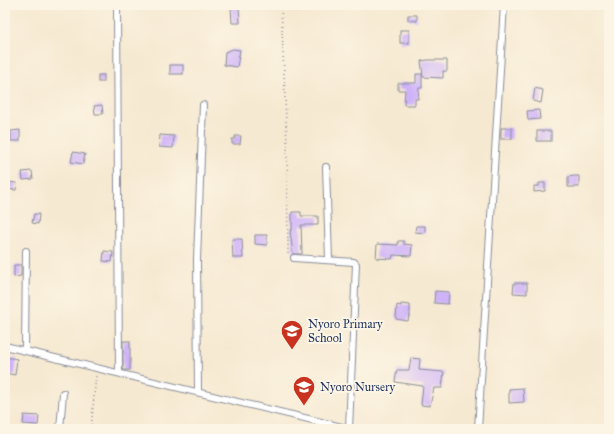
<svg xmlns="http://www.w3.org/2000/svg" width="614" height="434" font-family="'IM FELL Great Primer',serif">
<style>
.building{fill:#cfb2f9}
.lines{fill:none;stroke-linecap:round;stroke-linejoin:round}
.street-casing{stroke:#888c98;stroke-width:8}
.path{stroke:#888c98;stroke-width:1.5;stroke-dasharray:1 3;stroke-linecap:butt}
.street{stroke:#fff;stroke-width:6}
.labels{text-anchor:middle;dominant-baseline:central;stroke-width:4;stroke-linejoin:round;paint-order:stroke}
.poi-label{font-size:12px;fill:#1b2f5e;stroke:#fcf5e5;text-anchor:start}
</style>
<rect width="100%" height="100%" fill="#fcf5e5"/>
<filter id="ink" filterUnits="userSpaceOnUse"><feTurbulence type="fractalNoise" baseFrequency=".025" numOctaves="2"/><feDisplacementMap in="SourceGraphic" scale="8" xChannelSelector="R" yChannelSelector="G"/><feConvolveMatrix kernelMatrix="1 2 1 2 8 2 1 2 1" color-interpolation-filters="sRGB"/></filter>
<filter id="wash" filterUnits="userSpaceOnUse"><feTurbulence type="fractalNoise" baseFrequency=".012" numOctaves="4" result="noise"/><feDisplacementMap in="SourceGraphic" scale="16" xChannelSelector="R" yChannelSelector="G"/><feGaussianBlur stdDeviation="0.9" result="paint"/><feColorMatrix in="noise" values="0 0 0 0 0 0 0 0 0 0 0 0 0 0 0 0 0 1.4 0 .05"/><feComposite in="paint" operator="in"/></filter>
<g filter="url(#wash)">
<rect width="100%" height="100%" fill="#f6e9d1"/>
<g id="blocks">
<g class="building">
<polygon points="231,7 239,7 240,23 232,23"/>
<polygon points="408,15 417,15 417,21 408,20"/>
<rect x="400" y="30" width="9" height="13"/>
<polygon points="233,49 240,50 237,67 224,65 225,52"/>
<polygon points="428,60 447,60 447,71 443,71 443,78 423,77 421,61"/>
<rect x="170" y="65" width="13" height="9"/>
<polygon points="416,74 422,74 422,88 419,88 418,99 415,99 415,105 404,105 405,90 398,90 398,83 416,83"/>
<rect x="98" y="75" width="6" height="7"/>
<polygon points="535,88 543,90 541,103 533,101"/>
<polygon points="102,105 103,114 95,114 94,106"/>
<polygon points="539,110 540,119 528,120 527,111"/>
<rect x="501" y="128" width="11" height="11"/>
<polygon points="20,130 20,141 11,141 11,131"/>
<rect x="537" y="131" width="14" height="10"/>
<polygon points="160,135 174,136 173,148 159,147"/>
<polygon points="235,136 241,136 240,144 232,144 232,139 235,139"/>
<polygon points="73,152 85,154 83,164 71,162"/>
<polygon points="32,171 33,179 23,180 22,172"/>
<polygon points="574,176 579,176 579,187 568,187 568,177"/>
<polygon points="7,182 17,183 16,190 6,189"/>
<polygon points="539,183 545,183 545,191 534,192 534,186 539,186"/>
<polygon points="292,212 301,212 301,216 318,216 318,225 301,225 302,254 293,254 290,230 292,230"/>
<polygon points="34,214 39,214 38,224 32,223"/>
<polygon points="416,226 425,226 425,233 415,232"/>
<polygon points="255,235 267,235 267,245 255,244"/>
<polygon points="232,239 242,239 243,258 233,258"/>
<polygon points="398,241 404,241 404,244 412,245 411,256 393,255 392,259 376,258 377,244 398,245"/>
<polygon points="104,251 113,252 112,262 103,261"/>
<polygon points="14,265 21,265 21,276 14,277"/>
<polygon points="514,283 527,283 527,294 513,293"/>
<polygon points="435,291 449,292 448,304 434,303"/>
<polygon points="401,304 410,305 410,316 409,316 408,321 396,319 397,305 401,306"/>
<rect x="123" y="341" width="7" height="29"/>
<polygon points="5,357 17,359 15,375 5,373"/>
<polygon points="411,358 420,359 419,370 444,372 442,388 434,388 430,406 421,405 423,386 395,382 397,370 409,370"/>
<polygon points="523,388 524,402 509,403 509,389"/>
<polygon points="24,415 39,416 38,425 23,424"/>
</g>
</g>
</g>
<g filter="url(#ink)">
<use href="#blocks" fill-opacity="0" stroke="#888c98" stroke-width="1"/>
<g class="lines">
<g class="street-casing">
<g id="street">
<polyline points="117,5 119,373"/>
<polyline points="326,167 329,260"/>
<polyline points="294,258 354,262 356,264 349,429"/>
<polyline points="5,346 350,429"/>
<polyline points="25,351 26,251"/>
<polyline points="198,392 197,259 203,105"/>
<polyline points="60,429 63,393"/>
<polyline points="478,429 504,5"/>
</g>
</g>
<g class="path">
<polyline points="281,5 287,144 288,254"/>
<polyline points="91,429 96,375"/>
</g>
<use href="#street" class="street"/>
</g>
</g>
<defs>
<g id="school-pin" transform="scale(1.15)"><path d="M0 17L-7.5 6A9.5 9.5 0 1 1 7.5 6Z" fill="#c8321e" stroke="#fcf5e5"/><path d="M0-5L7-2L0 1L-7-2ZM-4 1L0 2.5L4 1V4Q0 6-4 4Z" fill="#fff"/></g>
</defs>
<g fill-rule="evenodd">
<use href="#school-pin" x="292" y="331"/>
<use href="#school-pin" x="304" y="387"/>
</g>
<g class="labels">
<g class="poi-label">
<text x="308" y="324">Nyoro Primary<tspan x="308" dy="14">School</tspan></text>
<text x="320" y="387">Nyoro Nursery</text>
</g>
</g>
<rect width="614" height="434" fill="none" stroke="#fcf5e5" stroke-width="20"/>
</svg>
